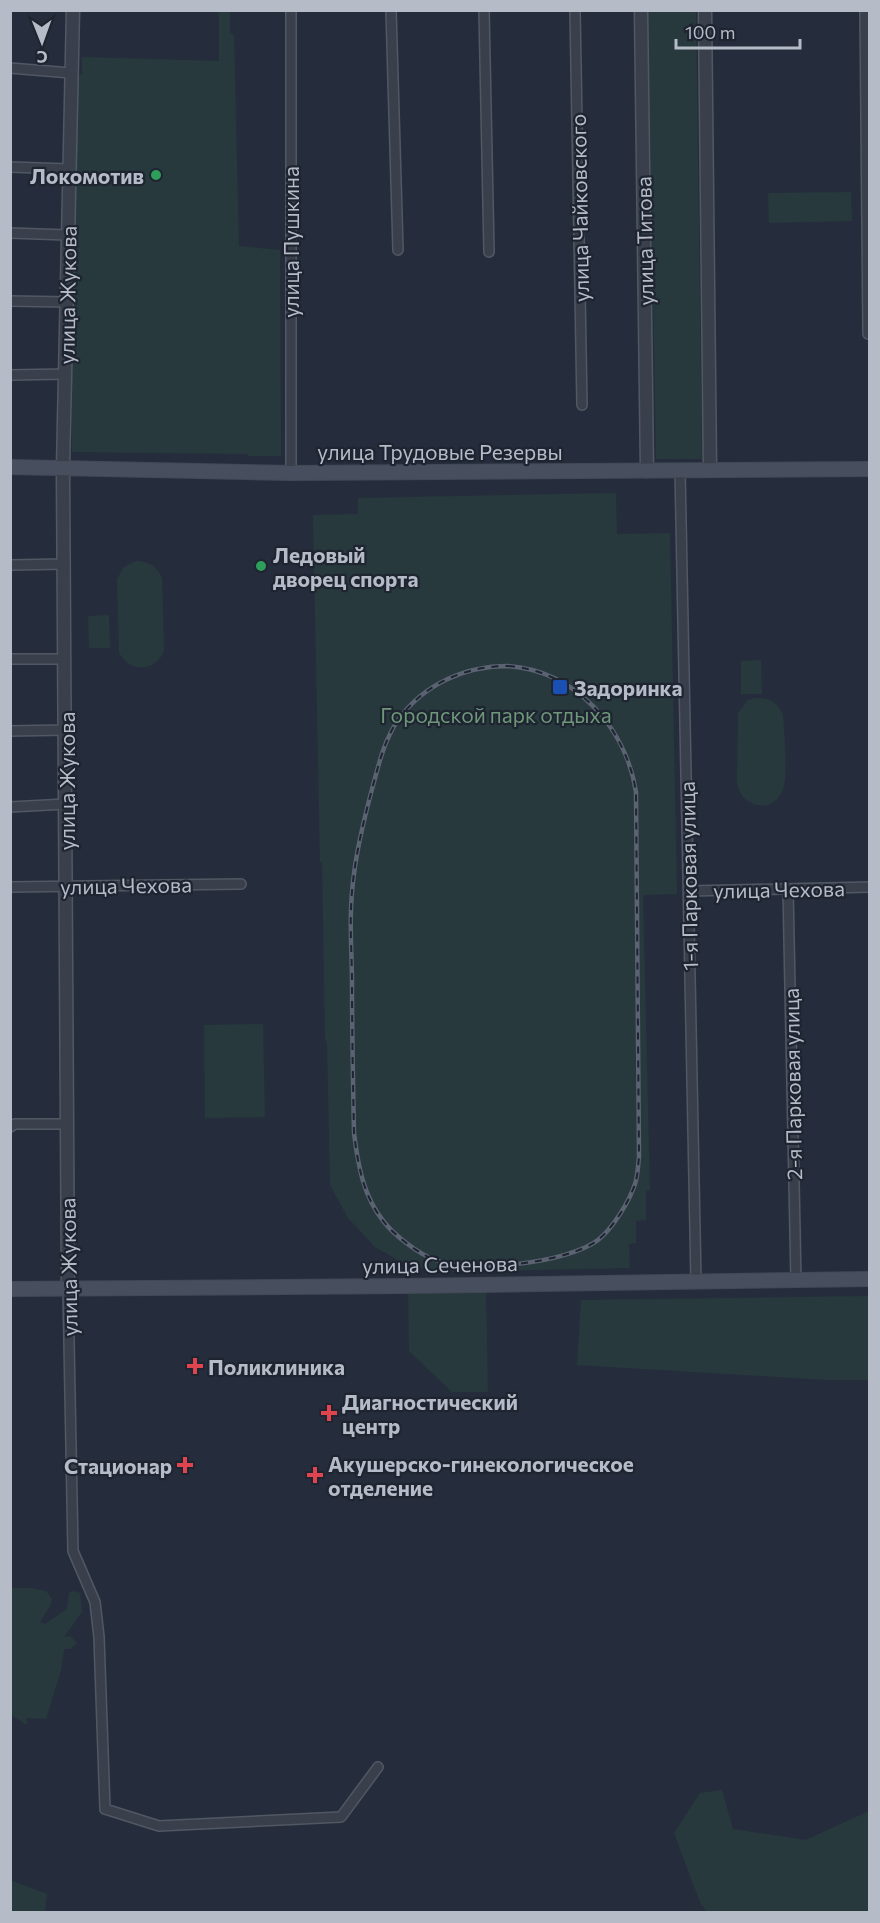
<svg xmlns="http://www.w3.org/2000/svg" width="880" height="1923" font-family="Commissioner,sans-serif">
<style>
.green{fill:#27393d}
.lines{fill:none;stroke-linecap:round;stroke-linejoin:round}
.minor-casing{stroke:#515864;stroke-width:12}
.tertiary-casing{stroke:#515864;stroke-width:15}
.secondary-casing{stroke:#424955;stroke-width:16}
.minor{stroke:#39404c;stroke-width:9}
.tertiary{stroke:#39404c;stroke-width:12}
.secondary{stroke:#474f5f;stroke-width:14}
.rail-casing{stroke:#5b6373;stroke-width:4.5}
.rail{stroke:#1e2531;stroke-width:2;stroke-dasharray:7;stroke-linecap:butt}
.leisure-dot{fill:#2e9e5b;stroke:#1e2531;stroke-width:2}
.transit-dot{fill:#1a4fb4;stroke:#1e2531;stroke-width:2}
.health-dot{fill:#e0444e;stroke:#1e2531;stroke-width:2}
.labels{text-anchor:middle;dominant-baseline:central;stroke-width:4.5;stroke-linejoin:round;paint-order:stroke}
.poi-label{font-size:21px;font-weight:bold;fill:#b5bbc7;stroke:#1e2531;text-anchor:start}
.street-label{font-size:21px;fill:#b5bbc7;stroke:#1e2531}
.park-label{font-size:21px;fill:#6e977a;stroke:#1e2531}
</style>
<rect width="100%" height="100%" fill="#252d3c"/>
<g class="green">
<polygon points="219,11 230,11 230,32 234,36 239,246 280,250 281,456 248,456 248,454 72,452 71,328 76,77 82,74 82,57 219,61"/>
<polygon points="648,11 696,11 702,459 656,459"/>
<polygon points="851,192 852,221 769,223 768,193"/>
<polygon points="616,493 617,534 670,533 677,894 643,895 650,1190 646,1191 646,1220 636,1221 636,1243 629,1244 630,1268 434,1272 401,1262 375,1247 348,1218 330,1185 327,1044 325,1038 322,862 320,862 313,515 358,514 358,498"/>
<path d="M136,561C148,561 157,566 162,578L164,651C156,672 128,673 119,652L117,579L124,567Z"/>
<polygon points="109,615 110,648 89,648 88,616"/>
<polygon points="761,660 762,694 741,694 741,661"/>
<path d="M756,698C769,698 777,702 783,714C784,730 788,776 783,789C774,815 741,808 737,783L738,713L748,700Z"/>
<polygon points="263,1024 265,1117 205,1118 204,1025"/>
<polygon points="408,1291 486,1291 488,1392 452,1392 409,1351"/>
<polygon points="869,1296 869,1380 829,1380 577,1365 581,1300"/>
<polygon points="11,1588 31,1588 46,1591 52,1599 50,1606 40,1622 45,1624 67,1609 69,1593 74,1591 80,1593 82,1612 64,1637 70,1636 77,1643 70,1649 64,1649 61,1670 46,1719 26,1718 27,1725 11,1715"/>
<polygon points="722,1790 733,1829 806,1840 869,1811 869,1912 707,1912 700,1902 674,1833 700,1793"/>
<polygon points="10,1880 47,1894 45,1912 11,1912"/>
</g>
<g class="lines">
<g class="minor-casing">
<g id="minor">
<polyline points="291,10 291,473"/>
<polyline points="391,10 398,250"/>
<polyline points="484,10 489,252"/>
<polyline points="575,10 582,405"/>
<polyline points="865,10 868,334"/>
<polyline points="10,68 71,73"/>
<polyline points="10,167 69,169"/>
<polyline points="10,233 68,235"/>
<polyline points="10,301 67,302"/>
<polyline points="10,375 66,374"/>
<polyline points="680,470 696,1281"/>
<polyline points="10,565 64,564"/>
<polyline points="10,659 64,659"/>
<polyline points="10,731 65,730"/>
<polyline points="10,807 66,804"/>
<polyline points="10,887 241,884"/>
<polyline points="788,889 796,1280"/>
<polyline points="689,891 870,887"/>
<polyline points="10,1127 15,1124 67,1124"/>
<polyline points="68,1289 73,1551 95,1602 99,1637 105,1809 159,1826 341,1817 378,1767"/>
</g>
</g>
<g class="tertiary-casing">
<g id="tertiary">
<polyline points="641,10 647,471"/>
<polyline points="705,10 710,470"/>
<polyline points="68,1289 63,467 73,10"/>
</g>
</g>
<g class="secondary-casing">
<g id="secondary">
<polyline points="10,467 291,473 870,469"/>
<polyline points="10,1289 404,1286 870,1279"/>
</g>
</g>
<use href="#minor" class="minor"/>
<use href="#tertiary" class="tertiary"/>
<use href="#secondary" class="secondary"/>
<g class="rail-casing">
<path id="rail" d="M508,666C576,671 626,728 636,792L639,1157C638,1165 638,1175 635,1184C629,1202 613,1228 598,1240C568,1263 470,1274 435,1260C419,1254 395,1236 384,1222C363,1196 358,1165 354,1133C353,1083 352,1033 352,983C352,958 350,934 351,910C352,870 361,831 371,793C378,768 383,742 398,720C424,684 465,666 508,666Z"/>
</g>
<use href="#rail" class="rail"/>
</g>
<g class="leisure-dot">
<circle cx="156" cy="175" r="6"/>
<circle cx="261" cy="566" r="6"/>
</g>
<rect class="transit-dot" x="552" y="679" width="16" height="16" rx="3"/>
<g class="health-dot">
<path d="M192 1357h6v6h6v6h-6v6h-6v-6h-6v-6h6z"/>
<path d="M326 1404h6v6h6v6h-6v6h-6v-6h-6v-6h6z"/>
<path d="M182 1456h6v6h6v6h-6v6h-6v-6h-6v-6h6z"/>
<path d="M312 1466h6v6h6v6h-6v6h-6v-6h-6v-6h6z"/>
</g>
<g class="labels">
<g class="poi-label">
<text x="144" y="175" text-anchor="end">Локомотив</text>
<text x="273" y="554">Ледовый<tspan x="273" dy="24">дворец спорта</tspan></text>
<text x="574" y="687">Задоринка</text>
<text x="208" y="1366">Поликлиника</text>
<text x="342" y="1401">Диагностический<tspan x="342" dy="24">центр</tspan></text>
<text x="328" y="1463">Акушерско-гинекологическое<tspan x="328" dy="24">отделение</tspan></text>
<text x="172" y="1465" text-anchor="end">Стационар</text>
</g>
<g class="street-label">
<text transform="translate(579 208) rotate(-91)">улица Чайковского</text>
<text transform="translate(644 241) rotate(-91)">улица Титова</text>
<text transform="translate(290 242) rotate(-90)">улица Пушкина</text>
<text transform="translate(67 295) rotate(-89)">улица Жукова</text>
<text x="440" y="451">улица Трудовые Резервы</text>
<text transform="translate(66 781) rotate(-90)">улица Жукова</text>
<text transform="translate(688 876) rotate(-91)">1-я Парковая улица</text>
<text transform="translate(126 885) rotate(-1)">улица Чехова</text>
<text transform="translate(779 889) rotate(-1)">улица Чехова</text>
<text transform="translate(792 1084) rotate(-91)">2-я Парковая улица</text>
<text transform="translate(440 1264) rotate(-1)">улица Сеченова</text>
<text transform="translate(68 1267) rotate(-91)">улица Жукова</text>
</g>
<g class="park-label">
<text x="496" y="714">Городской парк отдыха</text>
</g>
</g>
<rect width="880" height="1923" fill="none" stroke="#b5bbc7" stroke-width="24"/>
<g transform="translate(42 42) rotate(179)" stroke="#1e2531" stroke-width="4.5" paint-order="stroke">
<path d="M0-4.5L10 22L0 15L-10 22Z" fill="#b5bbc7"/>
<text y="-9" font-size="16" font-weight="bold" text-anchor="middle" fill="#b5bbc7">С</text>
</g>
<path d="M676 39v9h124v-9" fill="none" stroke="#b5bbc7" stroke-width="3"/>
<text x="685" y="39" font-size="18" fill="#b5bbc7" stroke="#1e2531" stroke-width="4.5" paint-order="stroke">100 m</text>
</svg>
